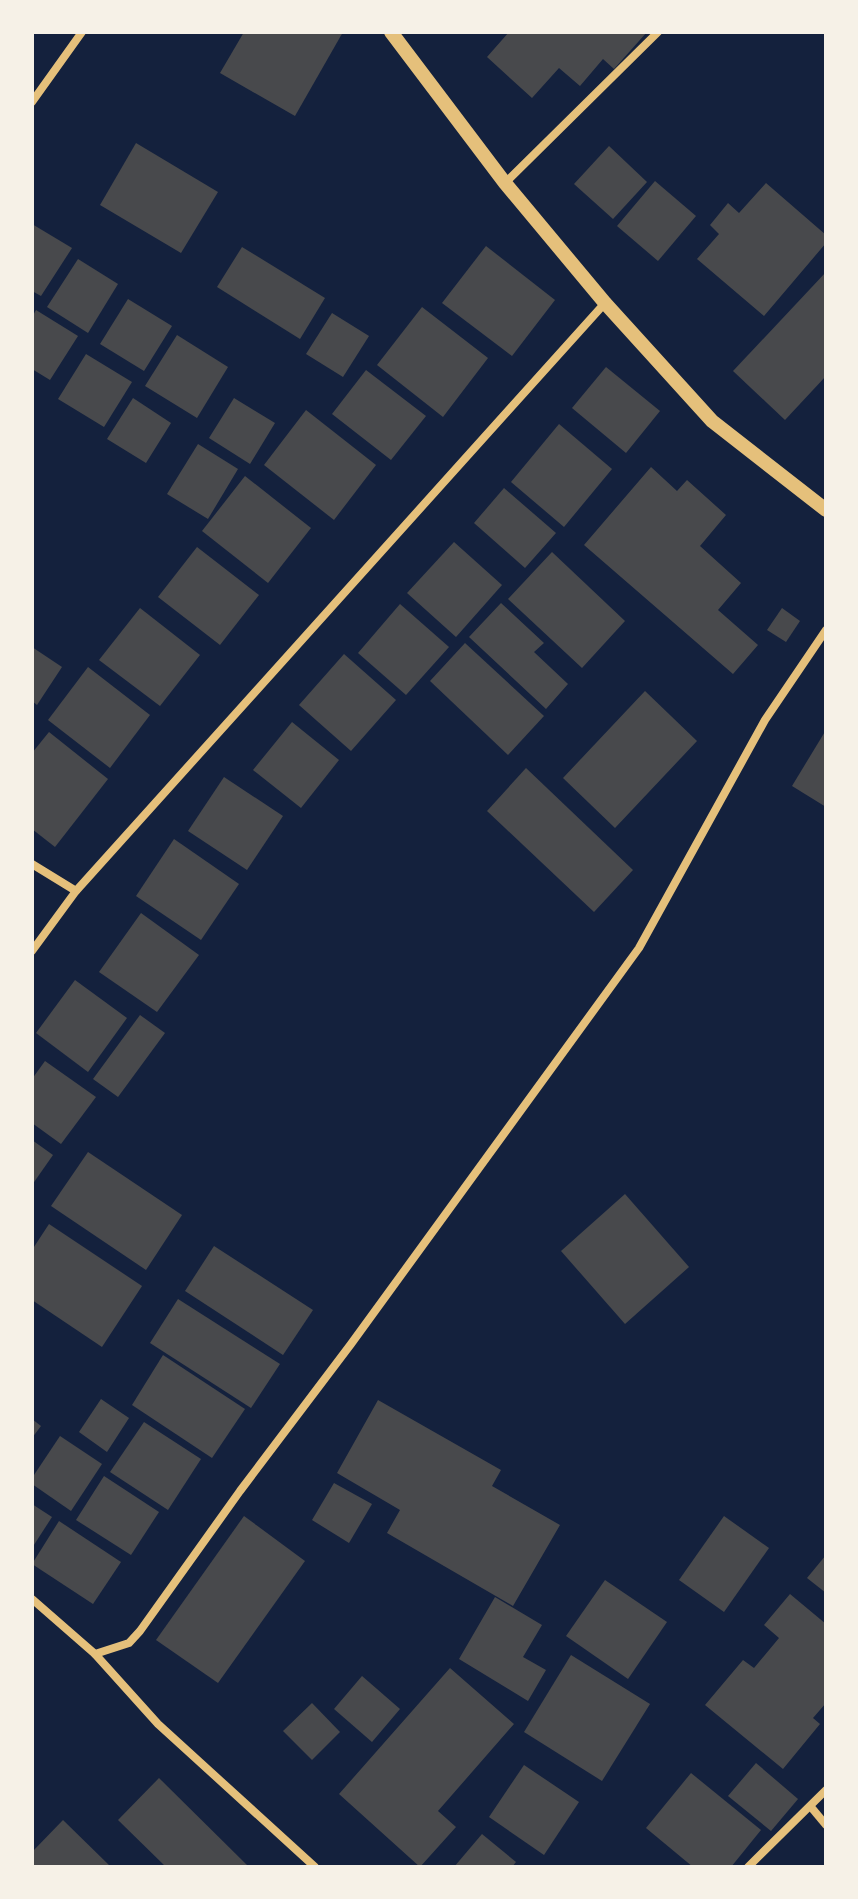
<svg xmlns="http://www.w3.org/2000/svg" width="858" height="1899" font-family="'Work Sans',sans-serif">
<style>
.building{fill:#48494c}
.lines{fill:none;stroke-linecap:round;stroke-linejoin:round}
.minor{stroke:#e5c07b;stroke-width:8}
.tertiary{stroke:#e5c07b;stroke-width:14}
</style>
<rect width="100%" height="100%" fill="#14213d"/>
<g class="building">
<polygon points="244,32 343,32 295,116 220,73"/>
<polygon points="509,32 647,32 614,69 603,59 580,86 559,68 532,98 487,57"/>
<polygon points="136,143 218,192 181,253 100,205"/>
<polygon points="609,146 647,182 613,219 574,184"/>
<polygon points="655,181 696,216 658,261 617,226"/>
<polygon points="766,183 826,235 826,243 764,316 697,259 719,234 710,225 728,203 739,213"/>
<polygon points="32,224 72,248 41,296 32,291"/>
<polygon points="486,246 555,300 512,356 442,303"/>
<polygon points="242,247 325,298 300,339 217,287"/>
<polygon points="78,259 118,284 88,333 47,307"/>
<polygon points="826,272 826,376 785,420 733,371"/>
<polygon points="128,299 172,326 144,371 100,344"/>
<polygon points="422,307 488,358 443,417 377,365"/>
<polygon points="36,310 78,336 50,380 32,369 32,317"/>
<polygon points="332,313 369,336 343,377 306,354"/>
<polygon points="177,335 228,367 197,418 145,386"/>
<polygon points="86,354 132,382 104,427 58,399"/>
<polygon points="606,367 660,411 626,453 572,408"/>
<polygon points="366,370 426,416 391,460 332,414"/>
<polygon points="133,398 171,423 146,463 107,439"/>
<polygon points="234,398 275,423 250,464 209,438"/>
<polygon points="306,410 376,465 334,520 264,465"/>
<polygon points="559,424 612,469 564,527 511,482"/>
<polygon points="198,444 238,469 208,519 167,494"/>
<polygon points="651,467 677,491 687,480 726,515 700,546 741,583 718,610 758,645 733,674 584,545"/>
<polygon points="245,476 311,528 268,583 202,531"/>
<polygon points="504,488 556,533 525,568 474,523"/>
<polygon points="454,542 502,585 456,637 407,593"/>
<polygon points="197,547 259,595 220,645 158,597"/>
<polygon points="552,552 625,621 582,668 508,599"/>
<polygon points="501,603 544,643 534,652 568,684 546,709 469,637"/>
<polygon points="400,604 449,647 406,695 358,653"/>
<polygon points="140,608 200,655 160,706 99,660"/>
<polygon points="782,608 800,621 786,642 767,630"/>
<polygon points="465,643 544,716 508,755 430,681"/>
<polygon points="32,647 62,667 37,705 32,701"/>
<polygon points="344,654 396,700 351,751 299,705"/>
<polygon points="88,667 150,715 110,768 48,720"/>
<polygon points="645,691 697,741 615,828 563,778"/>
<polygon points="292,722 339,760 301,808 253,770"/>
<polygon points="826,730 826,807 792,786"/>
<polygon points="49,732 108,779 55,847 32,829 32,753"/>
<polygon points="526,768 633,870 594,912 487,811"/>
<polygon points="224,777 283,816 247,870 188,831"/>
<polygon points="174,839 239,884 201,940 136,896"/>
<polygon points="141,913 199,955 157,1012 99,972"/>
<polygon points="75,980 127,1018 88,1072 36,1033"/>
<polygon points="140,1015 165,1033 118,1097 93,1079"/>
<polygon points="45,1061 96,1097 61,1144 32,1123 32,1079"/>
<polygon points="32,1140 53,1155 32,1185"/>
<polygon points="88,1152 182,1215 146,1270 51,1206"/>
<polygon points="625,1194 689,1267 625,1324 561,1251"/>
<polygon points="49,1224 142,1286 102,1347 32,1300 32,1250"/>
<polygon points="214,1246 313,1310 283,1355 185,1291"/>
<polygon points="178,1299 280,1364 251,1408 150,1343"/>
<polygon points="163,1355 245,1409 212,1458 132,1405"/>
<polygon points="101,1399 129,1418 107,1452 79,1432"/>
<polygon points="378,1400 501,1470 492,1486 560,1525 513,1606 387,1533 400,1510 337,1473"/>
<polygon points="32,1419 41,1426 32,1438"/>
<polygon points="144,1422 201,1459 168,1510 110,1472"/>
<polygon points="60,1436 102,1464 71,1511 32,1484 32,1478"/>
<polygon points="104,1476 159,1512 131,1555 76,1520"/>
<polygon points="334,1483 372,1504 349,1543 312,1520"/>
<polygon points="32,1504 52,1517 32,1548"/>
<polygon points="244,1516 305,1561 218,1683 156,1640"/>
<polygon points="724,1516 769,1548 724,1612 679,1580"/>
<polygon points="59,1521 121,1562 93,1604 32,1564"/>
<polygon points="826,1555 826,1593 807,1578"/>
<polygon points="605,1580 667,1622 628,1679 566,1636"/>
<polygon points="790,1594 826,1624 826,1703 813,1718 820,1724 783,1769 705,1705 743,1660 754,1668 779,1638 764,1625"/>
<polygon points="495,1597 542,1625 523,1657 546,1670 528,1701 459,1659"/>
<polygon points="571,1655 650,1704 602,1781 524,1732"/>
<polygon points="450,1668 514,1724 438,1811 456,1827 420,1867 339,1794"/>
<polygon points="362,1676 400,1709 372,1742 334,1709"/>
<polygon points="312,1703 340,1732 312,1760 283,1731"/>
<polygon points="756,1763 798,1799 771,1831 728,1796"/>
<polygon points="524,1765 579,1802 544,1855 489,1817"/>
<polygon points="691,1773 761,1830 731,1867 693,1867 646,1828"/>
<polygon points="159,1778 249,1867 166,1867 118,1820"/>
<polygon points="63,1820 111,1867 32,1867 32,1852"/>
<polygon points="482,1834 516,1862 512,1867 454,1867"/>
</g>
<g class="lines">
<g class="minor">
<polyline points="32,102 82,32"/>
<polyline points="505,183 658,32"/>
<polyline points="32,864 76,891"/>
<polyline points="32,951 76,891 605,303"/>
<polyline points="32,1599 95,1654 129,1643 140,1631 240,1491 351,1344 639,948 765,720 826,630"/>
<polyline points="95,1654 158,1724 315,1867"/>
<polyline points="811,1807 826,1825"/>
<polyline points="748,1867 826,1790"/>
</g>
<polyline class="tertiary" points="391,32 505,183 605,303 712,421 826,510"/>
</g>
<rect width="858" height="1899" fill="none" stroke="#f6f1e7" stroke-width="68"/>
</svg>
